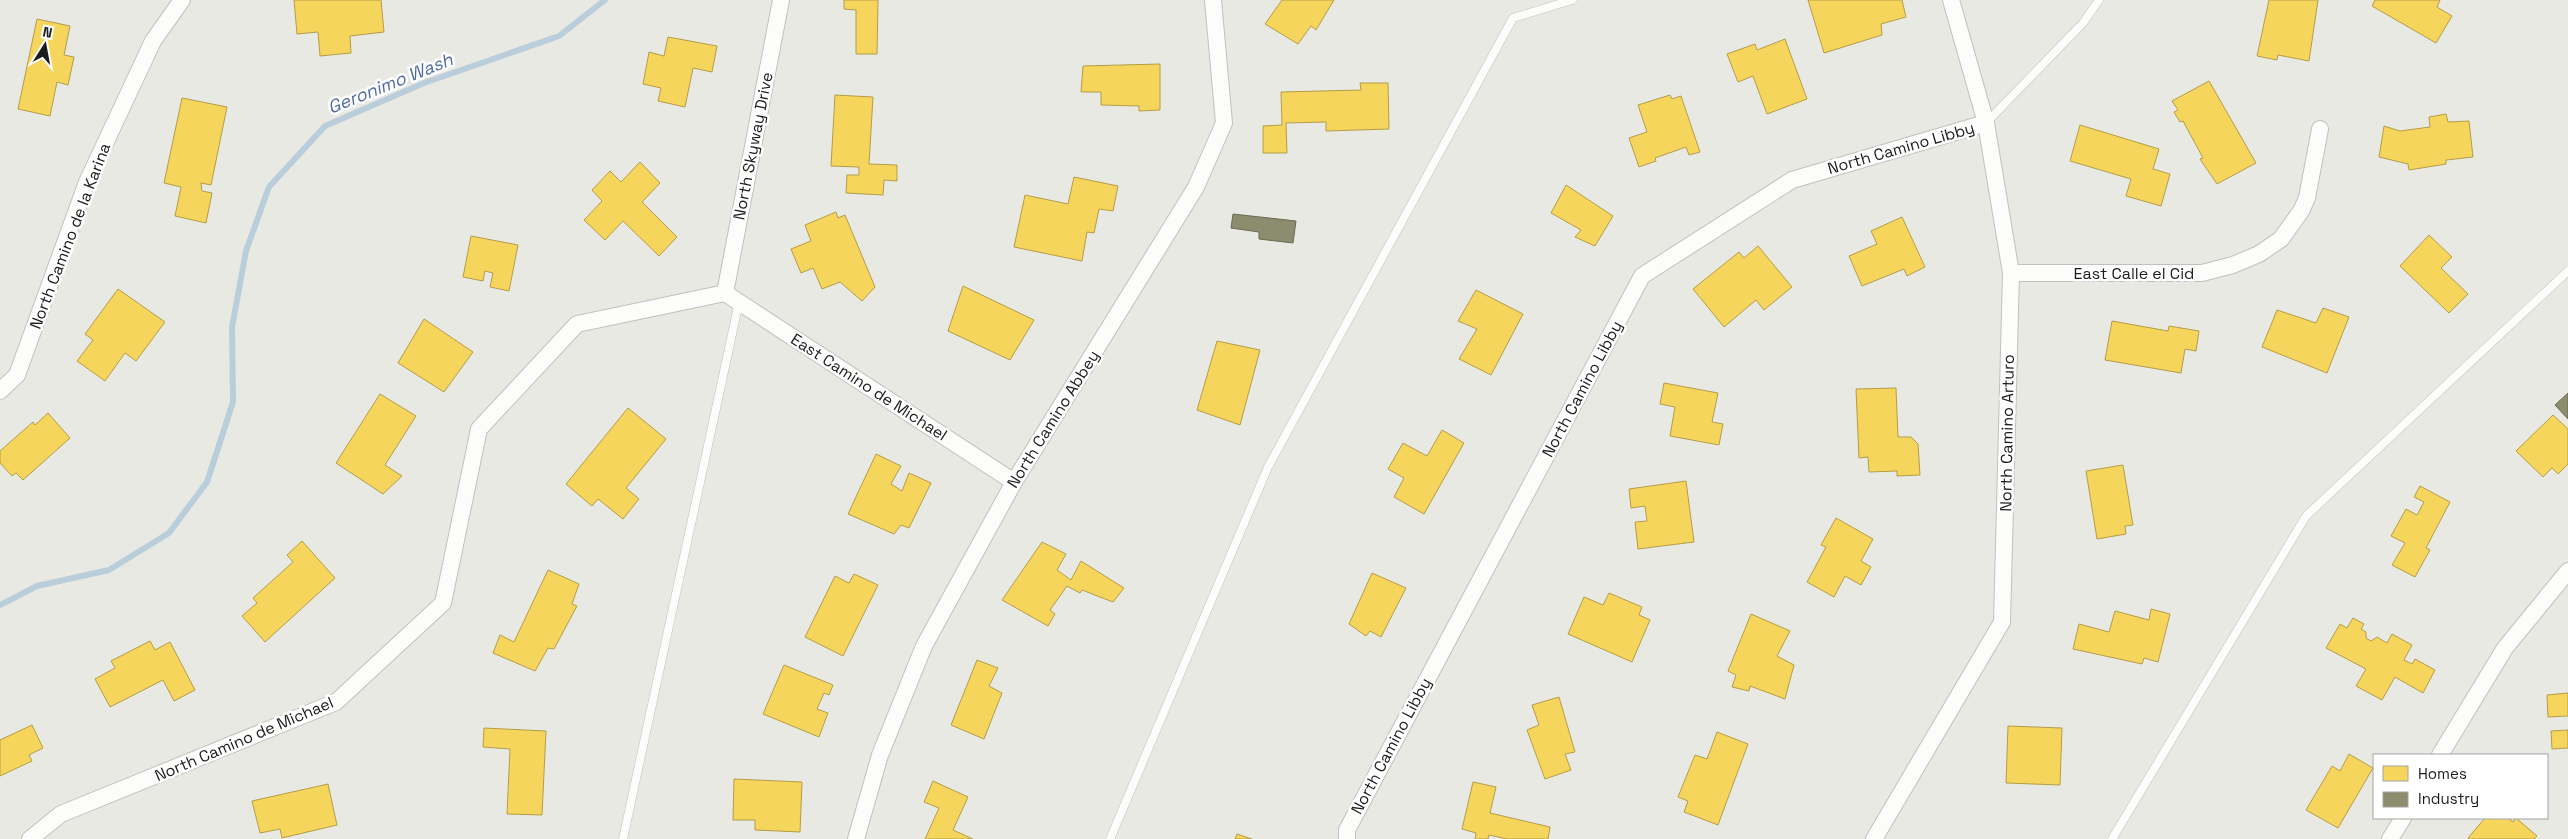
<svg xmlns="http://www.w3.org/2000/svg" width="2568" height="839" font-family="'Space Grotesk',sans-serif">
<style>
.homes{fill:#f6d55c;stroke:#b49d48}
.industry{fill:#8c8c6e;stroke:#6a6a55}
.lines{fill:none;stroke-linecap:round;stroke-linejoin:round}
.stream{stroke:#b9ceda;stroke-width:6}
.service-casing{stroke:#c0c0be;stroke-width:9}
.minor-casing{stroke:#c0c0be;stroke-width:18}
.service{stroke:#fcfcfb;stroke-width:8}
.minor{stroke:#fcfcfb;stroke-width:16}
.labels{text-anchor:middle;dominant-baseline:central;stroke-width:5;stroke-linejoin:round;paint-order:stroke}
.street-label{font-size:16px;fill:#1b1b1b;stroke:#fff}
.water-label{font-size:18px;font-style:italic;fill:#516ba1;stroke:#fff}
</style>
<rect width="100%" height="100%" fill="#e9e9e4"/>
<g class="homes">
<polygon points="294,0 381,0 384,32 350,36 351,53 320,56 318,32 297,34"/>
<polygon points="844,0 878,0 877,54 856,54 856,10 844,9"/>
<polygon points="1282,0 1334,0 1316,30 1311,26 1298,44 1265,24"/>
<polygon points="1808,0 1902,0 1906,17 1881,24 1882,35 1824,53"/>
<polygon points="2269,0 2318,0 2309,61 2278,55 2277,60 2257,56"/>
<polygon points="2375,0 2440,0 2437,7 2452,16 2436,43 2372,6"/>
<polygon points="37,19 70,26 64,55 74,57 68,85 57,82 50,116 18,109"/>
<polygon points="668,37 717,46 712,72 693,68 685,107 658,101 661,88 643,84 649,52 664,56"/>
<polygon points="1785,39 1807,99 1767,114 1753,76 1738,82 1727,54 1755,44 1757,50"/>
<polygon points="1160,64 1160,110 1139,111 1139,106 1101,105 1101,92 1081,92 1083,66"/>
<polygon points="2209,81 2256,163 2217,184 2200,159 2203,158 2183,121 2180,122 2174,112 2178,110 2172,101"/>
<polygon points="1360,83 1388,83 1389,129 1326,131 1326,122 1286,123 1287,153 1263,153 1263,126 1282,125 1281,92 1361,90"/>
<polygon points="835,95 873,97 869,164 897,165 897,181 884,180 883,195 846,193 847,175 859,175 859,167 831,166"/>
<polygon points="1670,95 1672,99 1681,96 1700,152 1689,155 1686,147 1655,158 1656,161 1639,167 1629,138 1647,132 1638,105"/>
<polygon points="182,98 227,107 211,185 201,183 202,191 212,193 206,223 175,216 181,187 164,183"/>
<polygon points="2446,114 2448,122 2469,121 2473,157 2446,160 2446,164 2409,170 2408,164 2379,157 2384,126 2400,131 2430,127 2429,117"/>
<polygon points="2080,125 2159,149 2153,169 2170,174 2161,206 2126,196 2131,179 2070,161"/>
<polygon points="640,162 660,183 642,202 677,237 659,256 623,221 605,240 584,220 602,201 592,190 610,171 621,182"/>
<polygon points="1074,177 1118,186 1113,211 1099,209 1094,233 1087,232 1082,261 1014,247 1025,195 1068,204"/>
<polygon points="1566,185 1613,216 1595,246 1575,237 1581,230 1551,213"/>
<polygon points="836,212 838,218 845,215 875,287 862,301 840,282 822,289 813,268 801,273 791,249 811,241 805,225"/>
<polygon points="1902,217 1925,267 1907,276 1904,269 1862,286 1849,256 1877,244 1871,231"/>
<polygon points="2429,235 2452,257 2441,268 2468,294 2449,313 2400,266"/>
<polygon points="471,236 518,245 509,291 490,287 493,273 485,271 483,281 463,277"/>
<polygon points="1758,246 1792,287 1764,310 1756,300 1724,327 1693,289 1739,252 1744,258"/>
<polygon points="963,286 1034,320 1010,360 948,331"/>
<polygon points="118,289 165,322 136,361 125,353 105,381 77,361 93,340 85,334"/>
<polygon points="1476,290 1523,314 1491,375 1459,359 1477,329 1458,321"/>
<polygon points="2323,308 2349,317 2327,373 2262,347 2277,310 2316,323"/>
<polygon points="424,319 473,352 444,392 398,363"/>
<polygon points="2112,321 2168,331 2169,326 2199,331 2196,351 2185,349 2181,373 2105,360"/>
<polygon points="1217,341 1260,350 1240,425 1197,410"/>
<polygon points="1664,383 1718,393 1712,422 1723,424 1719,445 1670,436 1675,407 1660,404"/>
<polygon points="1896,388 1898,437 1911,437 1918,444 1920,475 1897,476 1897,471 1869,472 1868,457 1859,458 1856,389"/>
<polygon points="380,394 416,416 385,465 402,476 383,494 336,463"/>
<polygon points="628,408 666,439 626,488 639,499 623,519 598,499 592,506 566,484"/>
<polygon points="48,413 70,438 23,480 16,473 12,476 0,463 0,451 33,422 35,425"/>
<polygon points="2553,415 2568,429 2568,464 2558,474 2552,468 2543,477 2516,451"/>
<polygon points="1442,430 1464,443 1424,514 1394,497 1404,478 1388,469 1403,443 1427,456"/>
<polygon points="876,454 901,466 891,484 902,491 909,473 931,483 909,528 901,525 894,534 848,514"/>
<polygon points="2123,465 2133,525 2125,526 2126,534 2097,539 2086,471"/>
<polygon points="1686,481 1694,542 1638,549 1635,522 1647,521 1645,506 1631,508 1629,489"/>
<polygon points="2420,486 2450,502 2426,548 2430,550 2415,577 2392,565 2405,543 2391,536 2406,509 2417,515 2424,502 2414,497"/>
<polygon points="1836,518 1873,539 1861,561 1871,567 1861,585 1845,576 1834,597 1807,582 1826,547 1821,545"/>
<polygon points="302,541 335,578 265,642 242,616 257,603 253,598 293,562 287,555"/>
<polygon points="1042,542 1066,554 1057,570 1071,580 1081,561 1124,588 1113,602 1082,590 1080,593 1067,586 1050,610 1055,614 1048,626 1002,600"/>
<polygon points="548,570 579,584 572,604 577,606 554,649 548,648 535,671 493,653 500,635 514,642"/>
<polygon points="1372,573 1406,588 1381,637 1370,631 1366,636 1349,624"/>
<polygon points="854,574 878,585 843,656 805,637 835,576 849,583"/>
<polygon points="1609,593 1642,607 1639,615 1650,620 1632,662 1568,634 1584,597 1603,605"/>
<polygon points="2151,609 2170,614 2158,662 2144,658 2142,664 2073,649 2079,624 2109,632 2115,611 2149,620"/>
<polygon points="1751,614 1790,631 1777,656 1794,665 1785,699 1750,686 1749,691 1732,687 1736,675 1728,671"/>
<polygon points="2353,618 2364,624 2361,629 2366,632 2366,638 2371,641 2377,637 2387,643 2392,634 2412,645 2404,660 2412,664 2415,659 2435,670 2423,693 2395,677 2382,700 2356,686 2366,669 2326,648 2340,624 2347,628"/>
<polygon points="150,641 155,650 170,642 195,690 174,701 163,680 110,707 95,679 115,668 111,661"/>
<polygon points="977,660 998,668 989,686 1002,693 984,739 951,725"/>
<polygon points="784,665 833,685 829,695 824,693 817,709 828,713 819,737 763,714"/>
<polygon points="2568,693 2568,716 2548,717 2547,695"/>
<polygon points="1559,697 1575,752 1565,754 1571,770 1545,779 1527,730 1539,725 1532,705"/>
<polygon points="32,725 43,748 29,755 32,761 0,776 0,740"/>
<polygon points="2008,726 2062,728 2060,785 2006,783"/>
<polygon points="484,728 546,731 542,815 507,814 510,749 483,747"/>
<polygon points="2568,730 2568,748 2552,749 2551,731"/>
<polygon points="1717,732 1748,744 1718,825 1684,812 1688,801 1678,797 1695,755 1707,759"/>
<polygon points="2349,754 2373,768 2338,828 2306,810 2332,766 2340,771"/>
<polygon points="734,779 802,782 800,832 755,830 755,820 733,820"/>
<polygon points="933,781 968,797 953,830 973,839 925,839 939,808 924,802"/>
<polygon points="1473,782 1496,787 1490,813 1550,827 1548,839 1507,839 1489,835 1488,839 1475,839 1476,833 1462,829"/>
<polygon points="328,784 337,825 282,838 280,829 260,833 252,801"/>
<polygon points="2485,818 2508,818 2513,822 2516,818 2537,836 2534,839 2470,839 2468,838"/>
<polygon points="1237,834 1252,839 1235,839"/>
</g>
<g class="industry">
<polygon points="1233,214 1296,221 1293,243 1259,239 1259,232 1231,228"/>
<polygon points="2568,393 2568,419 2555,405"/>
</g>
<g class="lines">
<polyline class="stream" points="0,605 37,586 109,570 169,533 207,482 233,402 232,327 246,251 269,187 325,126 424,83 559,36 605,0"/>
<g class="service-casing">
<g id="service">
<polyline points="1986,123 2083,23 2099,0"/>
<polyline points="623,839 739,302"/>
<polyline points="1110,839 1268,467 1513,18 1572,0"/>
<polyline points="2112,839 2306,516 2568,271"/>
</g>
</g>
<g class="minor-casing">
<g id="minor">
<polyline points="2011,273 2202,273 2233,265 2259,254 2281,239 2301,211 2307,198 2320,129"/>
<polyline points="725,293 1014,482"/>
<polyline points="725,293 781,0"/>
<polyline points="0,391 17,375 87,182 153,41 182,0"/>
<polyline points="2440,755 2505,648 2568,571"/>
<polyline points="30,839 61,814 336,702 443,603 479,429 577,324 725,293"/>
<polyline points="856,839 880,755 924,646 1014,482 1196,187 1224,123 1213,0"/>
<polyline points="1347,839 1347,830 1642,276 1792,180 1986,123"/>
<polyline points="1874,839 2002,622 2011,273 1986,123 1951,0"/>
<polyline points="2390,839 2403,818"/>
</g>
</g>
<use href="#service" class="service"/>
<use href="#minor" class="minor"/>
</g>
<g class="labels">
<g class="street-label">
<text transform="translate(753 146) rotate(-79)">North Skyway Drive</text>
<text transform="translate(1901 148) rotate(-16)">North Camino Libby</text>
<text transform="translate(70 236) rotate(-69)">North Camino de la Karina</text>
<text x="2134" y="273">East Calle el Cid</text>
<text transform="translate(869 387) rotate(33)">East Camino de Michael</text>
<text transform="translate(1582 389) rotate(-62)">North Camino Libby</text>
<text transform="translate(1053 419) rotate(-58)">North Camino Abbey</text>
<text transform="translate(2007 433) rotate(-89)">North Camino Arturo</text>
<text transform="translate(244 739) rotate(-23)">North Camino de Michael</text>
<text transform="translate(1391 746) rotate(-62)">North Camino Libby</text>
</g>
<g class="water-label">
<text transform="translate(390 83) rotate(-22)">Geronimo Wash</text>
</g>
</g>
<rect x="2373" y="754" width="175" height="65" fill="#ffffff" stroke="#a4a4a4"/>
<rect x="2383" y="766" width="25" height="15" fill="#f6d55c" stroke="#a4a4a4"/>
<text x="2418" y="779" font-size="15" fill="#1b1b1b">Homes</text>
<rect x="2383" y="792" width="25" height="15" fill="#8c8c6e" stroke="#a4a4a4"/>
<text x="2418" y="804" font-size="15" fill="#1b1b1b">Industry</text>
<g transform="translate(45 45) rotate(11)" stroke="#ffffff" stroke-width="4" paint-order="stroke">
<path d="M0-4L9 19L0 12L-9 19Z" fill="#1b1b1b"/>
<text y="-8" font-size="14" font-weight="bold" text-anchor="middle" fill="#1b1b1b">N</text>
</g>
</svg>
